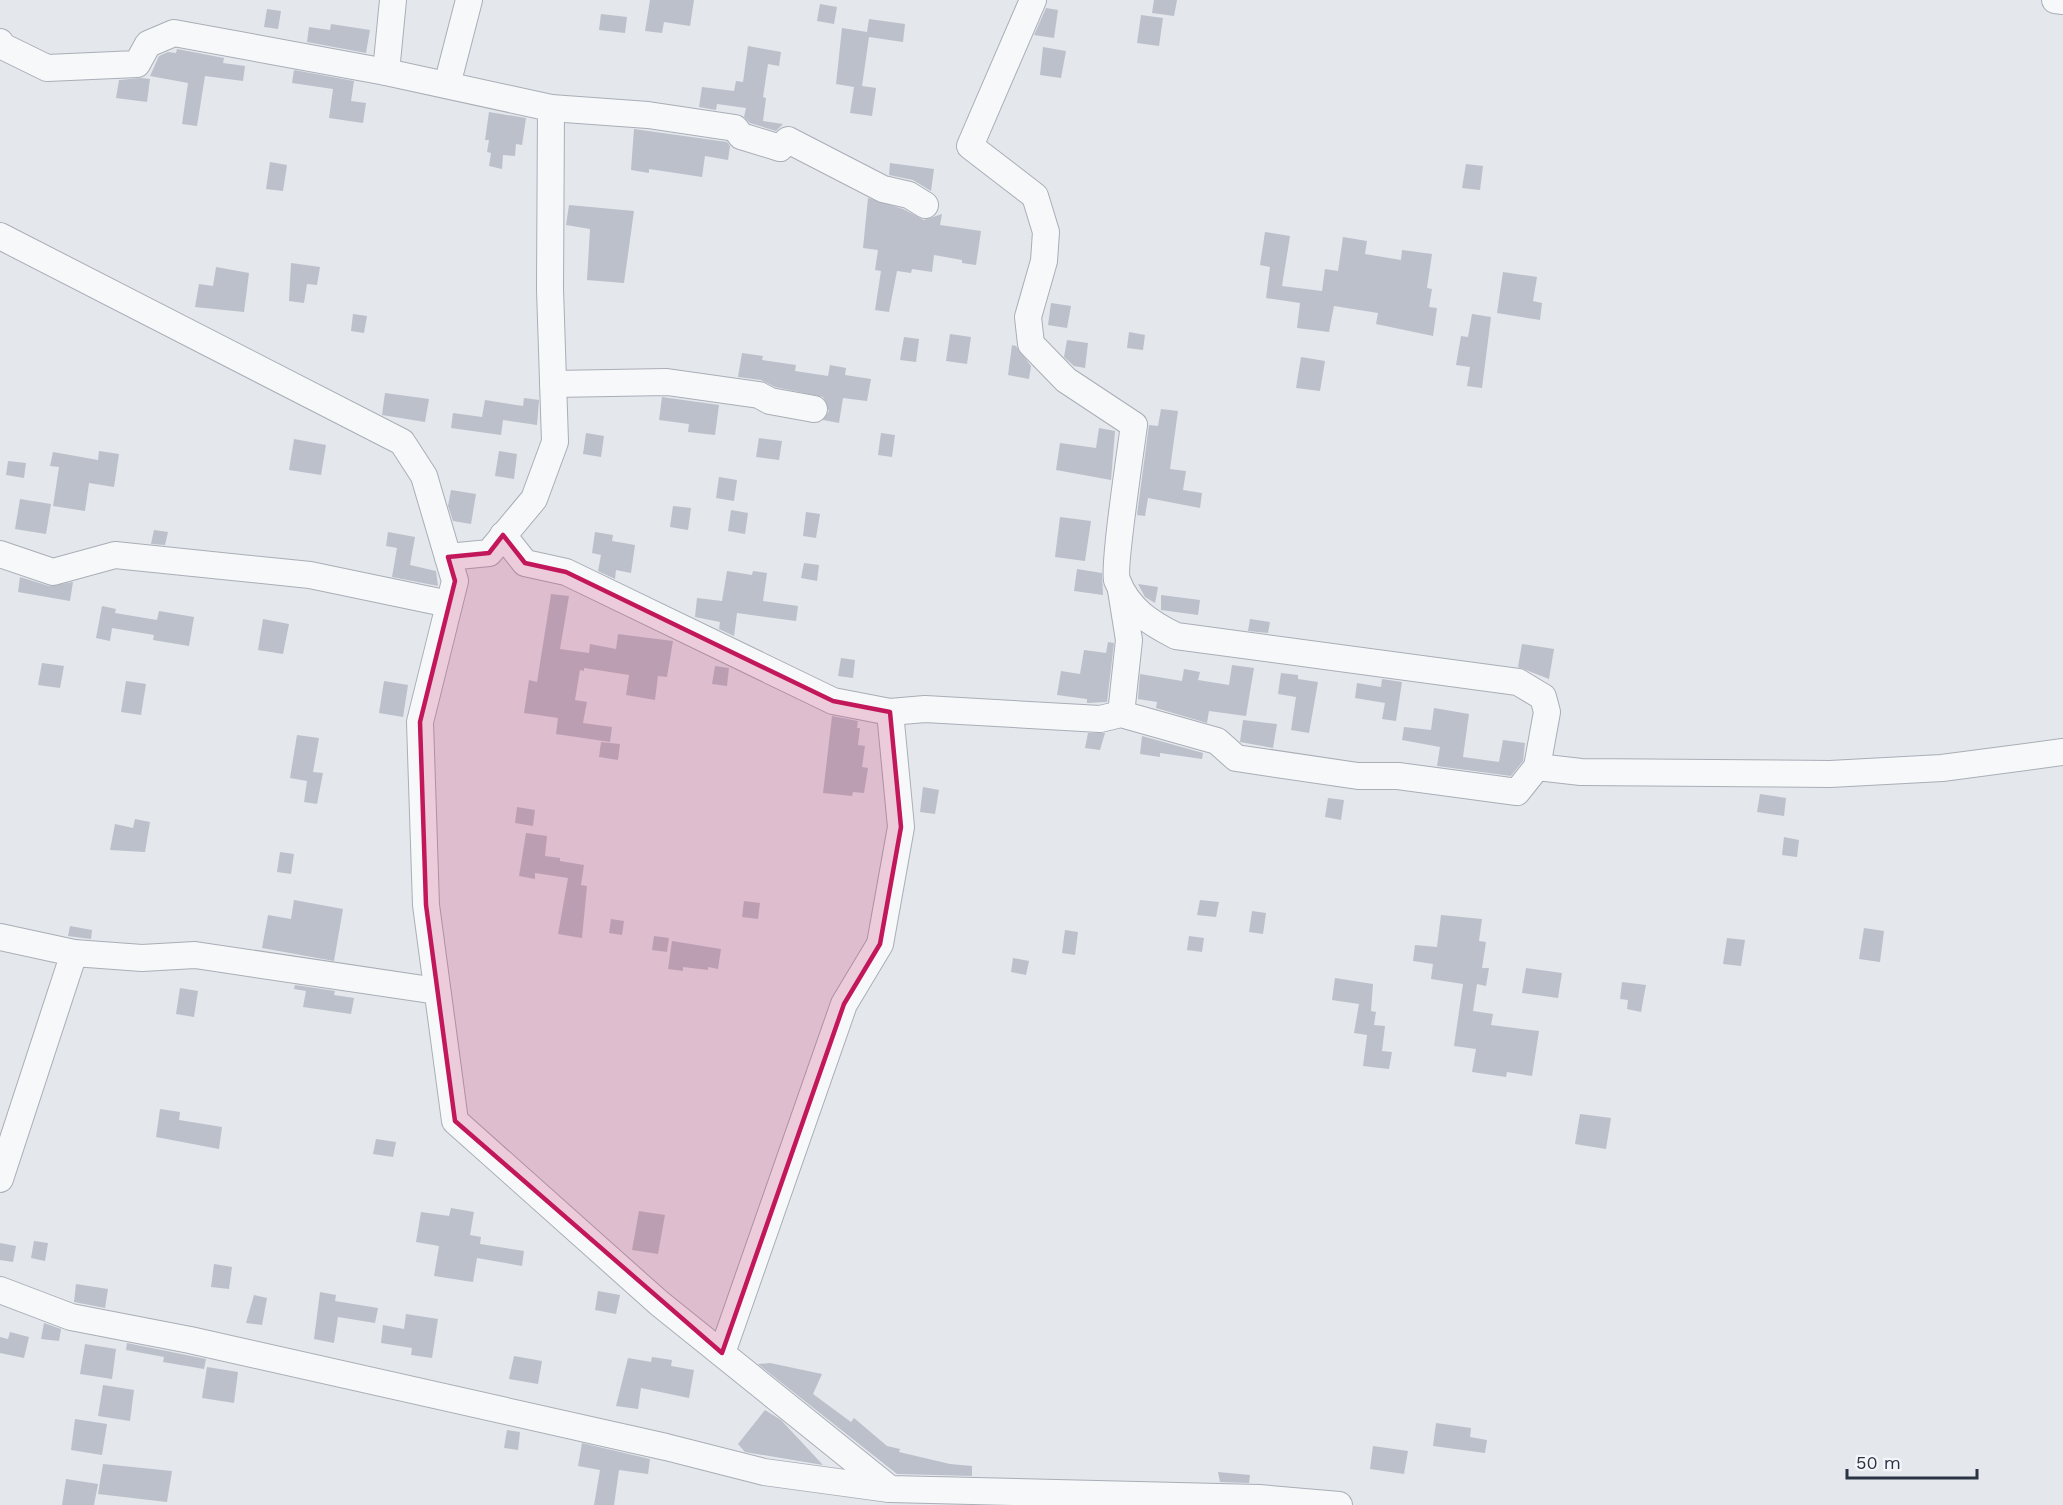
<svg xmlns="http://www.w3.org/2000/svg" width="2063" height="1505" font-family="'Work Sans',sans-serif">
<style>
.building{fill:#bbc0ca}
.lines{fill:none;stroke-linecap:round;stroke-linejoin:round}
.minor-casing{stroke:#a9aeb7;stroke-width:28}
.minor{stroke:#f7f8fa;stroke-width:26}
.marked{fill:#c2185b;fill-opacity:0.2;stroke:#c2185b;stroke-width:4.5;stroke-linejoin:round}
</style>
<rect width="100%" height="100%" fill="#e4e7ec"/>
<g class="building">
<polygon points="650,0 694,0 690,26 664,22 662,33 645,31"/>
<polygon points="1154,0 1177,0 1174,16 1152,13"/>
<polygon points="820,4 837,7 834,24 817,21"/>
<polygon points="1046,8 1058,10 1054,38 1034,35"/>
<polygon points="267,9 281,11 278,29 264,27"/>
<polygon points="601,14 627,17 625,33 599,30"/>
<polygon points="1141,15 1163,18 1159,46 1137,43"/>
<polygon points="869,19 905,24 903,42 869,37 862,86 876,88 872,116 850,113 854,87 836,84 842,28 867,32"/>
<polygon points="331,24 370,30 366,53 307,42 309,27 330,30"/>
<polygon points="748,46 781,52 779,66 768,64 763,97 766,98 763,121 783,124 776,131 750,123 744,117 746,108 717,104 716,110 699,107 702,87 734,91 736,81 743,82"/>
<polygon points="1043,47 1066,51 1061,78 1040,75"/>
<polygon points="177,49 224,58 223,63 245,66 243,81 205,76 197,126 182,124 188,83 150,76 159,56 168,52 176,53"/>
<polygon points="294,70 354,81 351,101 366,103 363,123 329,118 333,89 292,83"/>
<polygon points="141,78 150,79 147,102 116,98 119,80"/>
<polygon points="489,112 526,118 522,145 516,144 515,156 503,155 502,169 489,166 491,153 487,152 489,140 485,140"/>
<polygon points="634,129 727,142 730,146 728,160 705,156 702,177 649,169 649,173 631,170"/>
<polygon points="270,162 287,165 283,191 266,189"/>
<polygon points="890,163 934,169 931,191 913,180 889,175"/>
<polygon points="1466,164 1483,166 1480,190 1462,188"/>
<polygon points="868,198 903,209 924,220 942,214 940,225 981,231 976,265 962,263 962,260 934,255 932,272 912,269 911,273 897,271 889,312 875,310 881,271 875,270 878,250 863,248"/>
<polygon points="569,205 634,211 624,283 587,280 590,229 566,225"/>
<polygon points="1265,232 1290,236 1282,286 1322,291 1325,269 1338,271 1343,237 1367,241 1365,254 1401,260 1402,250 1432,254 1427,288 1432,289 1429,307 1437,308 1433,336 1376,324 1378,313 1334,306 1329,332 1297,328 1300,303 1266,298 1270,267 1260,265"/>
<polygon points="291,263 320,267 317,285 307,284 304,303 289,301"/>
<polygon points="216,267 249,273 244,312 195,307 199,284 213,286"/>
<polygon points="1503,272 1537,277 1533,301 1542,303 1540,320 1497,313"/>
<polygon points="1051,303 1071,306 1067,328 1048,325"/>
<polygon points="353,314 367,316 364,333 351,331"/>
<polygon points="1472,314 1491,317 1482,388 1467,386 1470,367 1456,365 1461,336 1468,337"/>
<polygon points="1129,332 1145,335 1143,350 1127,348"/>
<polygon points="950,334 971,337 967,364 946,361"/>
<polygon points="904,337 919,339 916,362 900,360"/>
<polygon points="1067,340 1088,343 1085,368 1074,366 1064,357"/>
<polygon points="1012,345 1016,346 1031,366 1029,379 1008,375"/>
<polygon points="742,353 763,356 762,360 796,365 795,371 828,376 830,365 846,368 845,375 871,379 867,401 843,398 839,423 823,420 829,411 823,397 775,387 761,380 738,377"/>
<polygon points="1301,357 1325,361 1320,391 1296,388"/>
<polygon points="385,393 429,399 425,422 382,415"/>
<polygon points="662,397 719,405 715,435 688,432 689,424 659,420"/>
<polygon points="524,398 539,400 537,425 503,420 501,435 451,428 453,413 482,417 485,400 523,406"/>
<polygon points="1161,409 1178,411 1170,469 1186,471 1183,490 1202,493 1200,508 1148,498 1145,516 1137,515 1149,425 1158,426"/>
<polygon points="1099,428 1115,431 1111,480 1056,470 1060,443 1096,448"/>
<polygon points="586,433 604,436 601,457 583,454"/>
<polygon points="881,433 895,435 892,457 878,455"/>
<polygon points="759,438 782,441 779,460 756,457"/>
<polygon points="294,439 326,445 321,475 289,470"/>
<polygon points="99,451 119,454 114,487 89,483 85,511 53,506 59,467 50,466 53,452 98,460"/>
<polygon points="499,451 517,454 514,479 495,476"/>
<polygon points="8,461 26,463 24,478 6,475"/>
<polygon points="719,477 737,480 734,501 716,498"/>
<polygon points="451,490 476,494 471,524 453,521 448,506"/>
<polygon points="20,499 51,504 46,534 15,529"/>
<polygon points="673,506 691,508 688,530 670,527"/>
<polygon points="731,510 748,513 745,534 728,531"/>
<polygon points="806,512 820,514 816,538 803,536"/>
<polygon points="1060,517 1091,521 1085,561 1055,557"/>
<polygon points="154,530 168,532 165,545 151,544"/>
<polygon points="388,532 415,537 410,565 436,571 438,586 392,577 397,548 386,546"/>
<polygon points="595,532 613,535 612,541 635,545 631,573 616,570 615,579 598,571 601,555 592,553"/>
<polygon points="804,563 819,565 817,581 801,578"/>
<polygon points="1077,569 1102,573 1103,595 1074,591"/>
<polygon points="727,571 752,575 753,571 767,573 763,601 798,606 796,621 737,613 734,636 719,629 720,622 695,617 697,598 722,601"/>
<polygon points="20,577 49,586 73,582 70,601 18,592"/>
<polygon points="1138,584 1158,587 1155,603 1145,597"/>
<polygon points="551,594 569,596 560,649 589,653 590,644 616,649 618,634 673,641 667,677 658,676 655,700 626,695 629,675 584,668 584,671 580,670 575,700 587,702 583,723 612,727 610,742 556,734 558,718 524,713 529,680 537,682"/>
<polygon points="1161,595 1200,600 1198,615 1161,610"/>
<polygon points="102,606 116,609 115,613 157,620 159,611 194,617 189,646 153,640 154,635 112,628 110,641 96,638"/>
<polygon points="263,619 289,624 283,654 258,650"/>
<polygon points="1250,619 1270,622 1268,633 1248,631"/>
<polygon points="1108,642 1114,643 1107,702 1087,703 1087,699 1057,695 1061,671 1080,674 1084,650 1106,653"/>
<polygon points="1522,644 1554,649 1549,679 1518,667"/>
<polygon points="841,658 855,660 853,678 838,676"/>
<polygon points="42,663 64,666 60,688 38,685"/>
<polygon points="1232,665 1254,668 1246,716 1209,711 1207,723 1156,708 1157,702 1138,699 1140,674 1182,681 1184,669 1200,672 1198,680 1229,685"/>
<polygon points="715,666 729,668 727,686 712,684"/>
<polygon points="1281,673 1298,675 1298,679 1318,682 1309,733 1291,730 1296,697 1278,694"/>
<polygon points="1382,679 1402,682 1396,721 1382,719 1385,703 1355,698 1357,683 1381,687"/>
<polygon points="126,681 146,684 141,715 121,712"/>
<polygon points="384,681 408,685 403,717 379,713"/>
<polygon points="1434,708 1469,714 1463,757 1499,762 1503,740 1525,743 1523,761 1511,776 1437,766 1440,747 1402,740 1404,727 1431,730"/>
<polygon points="832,716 858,721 857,728 860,728 858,745 865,746 862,767 868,768 864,793 853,792 852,796 823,793"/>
<polygon points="1243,720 1277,724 1273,748 1240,742"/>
<polygon points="1088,733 1105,733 1100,750 1085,748"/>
<polygon points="297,735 319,738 313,772 323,773 317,804 304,802 307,781 290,778"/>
<polygon points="1142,736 1203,753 1202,759 1160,753 1160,757 1140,754"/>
<polygon points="601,742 620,744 618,760 599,757"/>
<polygon points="923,787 939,790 935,814 920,812"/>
<polygon points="1760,794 1786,798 1784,816 1757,812"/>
<polygon points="1328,798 1344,800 1341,820 1325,817"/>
<polygon points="517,807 535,810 533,826 515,823"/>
<polygon points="135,819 150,822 145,852 110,850 115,824 133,828"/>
<polygon points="526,833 547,836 545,856 560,858 560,861 584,865 581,885 587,886 582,938 558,934 568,878 535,873 535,879 519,876"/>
<polygon points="1784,837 1799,840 1797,857 1782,855"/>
<polygon points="280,852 294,854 291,874 277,872"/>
<polygon points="294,900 343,909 334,961 262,948 268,915 291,919"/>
<polygon points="1200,900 1219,902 1216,917 1197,915"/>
<polygon points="744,901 760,903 758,919 742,917"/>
<polygon points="1252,911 1266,913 1263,934 1249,932"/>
<polygon points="1441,915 1482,919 1479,941 1486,942 1482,968 1489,968 1486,986 1477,984 1473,1011 1493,1014 1491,1025 1539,1031 1532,1076 1507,1072 1506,1077 1472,1072 1476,1049 1454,1046 1463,984 1431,979 1433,964 1413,961 1415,945 1437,947"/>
<polygon points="611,919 624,921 622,935 609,933"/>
<polygon points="70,926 92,930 91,939 68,936"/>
<polygon points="1864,928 1884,931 1880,962 1859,959"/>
<polygon points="1065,930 1078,932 1075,955 1062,953"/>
<polygon points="654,936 669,938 667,952 652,950"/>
<polygon points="1189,936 1204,938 1202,952 1187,950"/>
<polygon points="1727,938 1745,940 1741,966 1723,964"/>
<polygon points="672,941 721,949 718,969 708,967 708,970 683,967 683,971 668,969"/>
<polygon points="1013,958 1029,961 1026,975 1011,972"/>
<polygon points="1526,968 1562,973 1558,998 1522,993"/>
<polygon points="1335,978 1373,984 1371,1011 1376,1012 1374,1025 1385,1026 1382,1051 1392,1052 1389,1069 1363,1066 1367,1035 1354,1033 1359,1004 1332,1000"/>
<polygon points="1622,982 1646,985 1641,1012 1627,1009 1628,1000 1620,999"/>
<polygon points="295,985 335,991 334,995 354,998 351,1014 303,1007 306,991 294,989"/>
<polygon points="180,988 198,991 194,1017 176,1014"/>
<polygon points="160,1109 180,1112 179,1120 222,1127 219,1149 156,1137"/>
<polygon points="1580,1114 1611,1118 1606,1149 1575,1144"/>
<polygon points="376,1139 396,1142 393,1157 373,1154"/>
<polygon points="451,1208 474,1212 470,1235 481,1237 480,1244 524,1251 522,1266 477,1258 473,1282 434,1276 439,1246 416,1242 421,1212 449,1216"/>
<polygon points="639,1211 665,1215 658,1254 632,1250"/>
<polygon points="34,1241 48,1243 45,1261 31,1258"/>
<polygon points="0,1243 16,1246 13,1262 0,1260"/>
<polygon points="214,1264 232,1267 229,1289 211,1287"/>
<polygon points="76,1284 108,1289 105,1308 74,1302"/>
<polygon points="598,1291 620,1295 616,1314 595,1310"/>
<polygon points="320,1292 336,1295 335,1301 378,1308 375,1323 338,1317 334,1343 314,1339"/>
<polygon points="254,1295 267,1298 262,1325 246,1323"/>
<polygon points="406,1314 438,1319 432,1358 411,1355 412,1348 381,1343 383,1325 404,1329"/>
<polygon points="44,1323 61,1329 59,1341 41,1339"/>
<polygon points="10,1332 29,1337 24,1358 0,1353 0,1337 8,1339"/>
<polygon points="127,1343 206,1359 204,1369 163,1362 164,1357 126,1350"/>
<polygon points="85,1344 116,1349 112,1379 80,1374"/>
<polygon points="514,1356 542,1361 538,1384 509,1379"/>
<polygon points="652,1357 672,1360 671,1366 694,1370 689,1398 641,1388 638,1409 616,1406 628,1358 651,1362"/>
<polygon points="770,1363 822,1374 813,1394 851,1422 854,1418 887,1446 900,1449 899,1452 950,1464 972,1466 972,1476 897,1474 758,1364"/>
<polygon points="207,1367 238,1372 234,1403 202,1398"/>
<polygon points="103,1385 134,1390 130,1421 98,1416"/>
<polygon points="765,1410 781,1420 823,1465 745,1452 738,1444"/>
<polygon points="75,1419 107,1424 102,1455 71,1450"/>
<polygon points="1436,1423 1471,1428 1470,1437 1487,1440 1485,1453 1433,1446"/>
<polygon points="507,1430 520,1432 518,1450 504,1448"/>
<polygon points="582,1443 650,1459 648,1474 619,1470 614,1505 594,1505 600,1470 578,1466"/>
<polygon points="1373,1446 1408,1451 1404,1474 1370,1469"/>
<polygon points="103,1464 172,1471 167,1502 98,1494"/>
<polygon points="1218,1472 1250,1475 1249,1483 1220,1482"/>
<polygon points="66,1479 98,1484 94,1505 62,1505"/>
</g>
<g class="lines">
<g class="minor-casing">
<g id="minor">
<path d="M1033,0L970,146L1035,196L1046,232L1044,261L1028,317L1031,344L1066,380L1134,425C1131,448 1113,567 1117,580C1128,609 1150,623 1176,636L1518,682L1543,697L1547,712L1537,767L1581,772L1830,774L1942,768L2063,752"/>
<polyline points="2055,0 2063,1"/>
<polyline points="0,42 0,45 47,68 137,64 148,44 174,33 386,72 393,0"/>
<polyline points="386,72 551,108 550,289 555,442 534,499 489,553 448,557"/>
<polyline points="447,85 469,0"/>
<polyline points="551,108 648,115 735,128 741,136 780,148 788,140 883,189 909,195 925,205"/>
<polyline points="0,236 402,442 424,476 455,581 420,722 426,905 455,1121 659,1303 890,1489 1259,1498 1339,1505"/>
<polyline points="553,384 667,382 759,395 770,401 814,409"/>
<polyline points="503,535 525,563 566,572 833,701 890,712 925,709 1100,719 1121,714 1217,741 1236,758 1358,776 1398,776 1517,792 1537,767"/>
<polyline points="0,554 53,572 115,555 310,575 449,604"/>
<polyline points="1121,714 1129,640 1121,590"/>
<polyline points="0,937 74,953 142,958 195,955 437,991"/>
<polyline points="0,1179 74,953"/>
<polyline points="0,1290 71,1317 190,1340 666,1447 764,1472 889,1489"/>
<polyline points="722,1353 844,1004 880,944 901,827 890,712"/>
</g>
</g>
<use href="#minor" class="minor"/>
</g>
<path class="marked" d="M503,535L525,563L566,572L833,701L890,712L901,827L880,944L844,1004L722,1353L455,1121L426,905L420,722L455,581L448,557L489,553Z"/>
<path d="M1847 1469v9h130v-9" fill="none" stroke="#2b3445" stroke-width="3"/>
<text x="1856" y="1469" font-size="18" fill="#2b3445" stroke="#f4f6f9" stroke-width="4.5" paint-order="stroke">50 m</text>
</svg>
